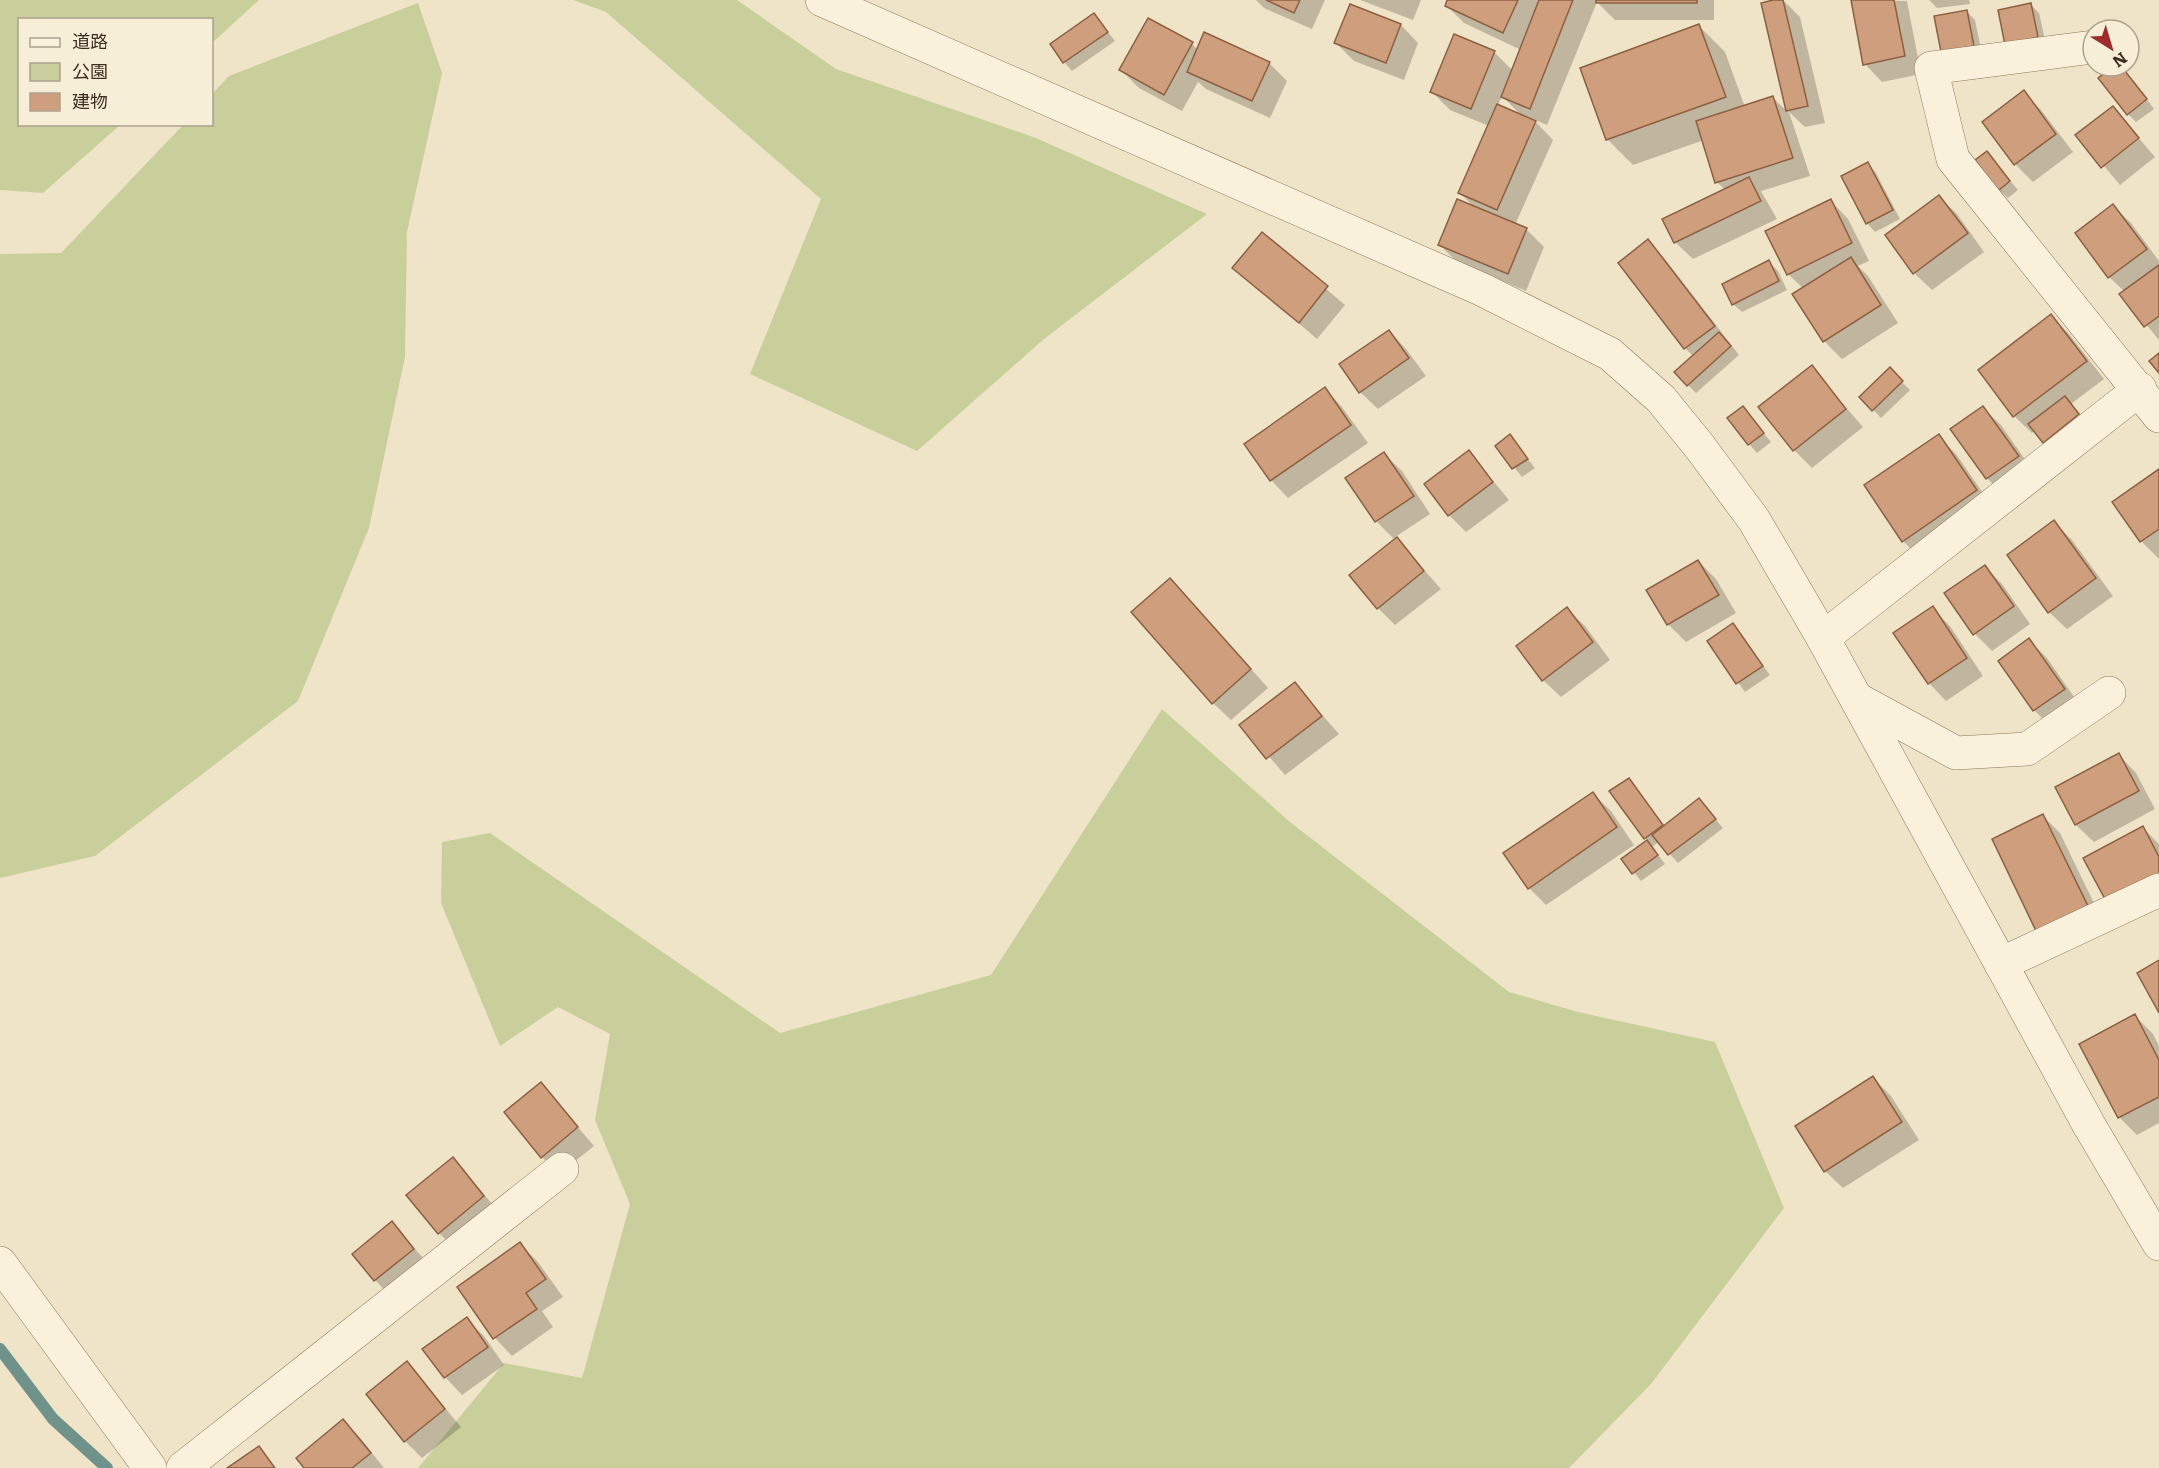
<svg xmlns="http://www.w3.org/2000/svg" width="2159" height="1468" font-family="Literata,'Noto Sans JP',serif">
<style>
.green{fill:#c9cf9b}
.shadow{fill:#0003;fill-rule:evenodd}
.lines{fill:none;stroke-linecap:round;stroke-linejoin:round}
.stream{stroke:#6f938a;stroke-width:12}
.building{fill:#cf9f7d;stroke:#8d5f41;stroke-width:1.5}
.minor-casing{stroke:#8d765c;stroke-width:34}
.tertiary-casing{stroke:#8d765c;stroke-width:34}
.minor{stroke:#faf1dc;stroke-width:33}
.tertiary{stroke:#faf1dc;stroke-width:33}
</style>
<rect width="100%" height="100%" fill="#f0e4c8"/>
<g class="green">
<polygon points="0,0 259,0 212,43 212,20 20,20 20,124 120,125 43,193 0,190"/>
<polygon points="573,0 737,0 836,69 1036,138 1207,214 1044,339 917,451 750,374 821,199 606,12"/>
<polygon points="418,3 442,73 407,232 405,357 369,528 298,701 95,856 0,878 0,254 61,253 183,125 212,124 212,94 229,76"/>
<polygon points="1162,709 1290,822 1509,992 1578,1012 1715,1042 1784,1208 1651,1384 1569,1468 418,1468 504,1363 582,1378 630,1204 595,1120 610,1034 558,1007 500,1046 441,903 442,842 490,833 780,1033 991,975"/>
</g>
<g class="shadow">
<polygon points="1256,0 1325,0 1312,29 1264,8"/>
<polygon points="1360,0 1421,0 1413,20"/>
<path d="M1449,0H1714V20H1615L1597,2L1547,125L1533,119L1553,140L1515,225L1526,229L1544,247L1526,291L1457,262L1440,245L1475,208L1460,193L1489,126L1450,110L1432,92L1455,36L1495,53L1513,71L1521,50L1464,23L1446,5ZM1502,96L1521,115L1498,105Z"/>
<polygon points="1783,0 1800,17 1825,123 1805,127 1789,112 1810,176 1761,191 1777,219 1693,259 1675,242 1725,190 1717,182 1704,140 1633,165 1607,139 1699,26 1725,52 1745,107 1773,98 1789,113 1762,4"/>
<polygon points="1852,0 1907,1 1921,74 1882,82 1865,64"/>
<polygon points="1929,0 1969,0 1970,4 1937,8"/>
<polygon points="2030,4 2039,13 2046,45 2015,53"/>
<polygon points="1967,12 1975,20 1982,54 1951,60"/>
<polygon points="1094,15 1115,41 1072,71 1064,62"/>
<polygon points="1401,25 1418,43 1404,80 1354,61 1336,43"/>
<polygon points="1192,44 1198,50 1269,63 1287,81 1270,118 1206,89 1198,82 1182,111 1139,88 1121,70"/>
<polygon points="2117,66 2127,73 2154,109 2136,122 2128,114"/>
<polygon points="2024,92 2041,110 2073,152 2033,182 2015,164 1984,122"/>
<polygon points="2113,108 2155,157 2120,185 2078,135"/>
<polygon points="1987,153 2018,190 2008,198 1999,190"/>
<polygon points="1868,164 1876,173 1900,219 1875,232 1867,223"/>
<polygon points="1939,197 1957,214 1984,252 1932,290 1914,273"/>
<polygon points="1831,201 1848,219 1869,261 1858,266 1868,276 1898,323 1842,359 1824,341 1804,289 1788,274"/>
<polygon points="2113,206 2131,223 2159,261 2159,340 2121,294 2125,292 2109,277"/>
<polygon points="1262,234 1345,305 1317,339 1234,268"/>
<polygon points="1648,241 1665,259 1739,355 1696,393 1688,385 1694,357 1685,348"/>
<polygon points="1769,262 1778,271 1787,290 1742,312 1733,304"/>
<polygon points="2051,316 2069,334 2104,379 2071,404 2087,423 2053,450 2035,431 2032,433 2014,416"/>
<polygon points="1389,331 1406,349 1426,376 1378,409 1360,392"/>
<polygon points="1811,367 1863,427 1812,468 1794,450"/>
<polygon points="1890,370 1910,390 1881,418 1861,397"/>
<polygon points="1325,389 1342,407 1368,443 1288,498 1271,480"/>
<polygon points="1743,408 1771,442 1757,453 1749,444"/>
<polygon points="1983,408 2001,425 2035,474 2004,496 1987,478"/>
<polygon points="1510,436 1535,468 1522,477 1497,446"/>
<polygon points="1938,436 1956,454 1994,509 1920,558 1903,541"/>
<polygon points="1469,452 1509,500 1466,532 1449,515"/>
<polygon points="1384,454 1402,471 1430,514 1395,537 1441,589 1395,625 1378,608 1395,540 1376,521"/>
<polygon points="2159,471 2159,559 2142,542 2114,502"/>
<polygon points="2054,522 2072,540 2113,596 2067,629 2049,612"/>
<polygon points="1698,561 1716,579 1736,613 1686,642 1668,624 1648,590"/>
<polygon points="1985,567 2002,584 2030,624 1992,651 1975,634 1946,594"/>
<polygon points="1187,597 1268,688 1231,720 1213,703"/>
<polygon points="1932,608 1950,626 1983,676 1946,701 1929,683"/>
<polygon points="1567,609 1585,626 1610,660 1561,697 1543,680"/>
<polygon points="1733,625 1770,675 1745,692 1709,642"/>
<polygon points="2029,640 2047,658 2081,707 2052,728 2034,710 2000,662"/>
<polygon points="1295,684 1339,734 1285,775 1242,725"/>
<polygon points="2119,755 2136,773 2155,809 2094,842 2076,825 2057,788"/>
<polygon points="1628,780 1665,826 1699,800 1723,828 1678,863 1659,842 1652,847 1665,864 1641,881 1623,859 1648,841 1645,838"/>
<polygon points="1593,794 1611,811 1634,845 1546,905 1529,888"/>
<polygon points="2043,816 2060,833 2106,928 1994,839"/>
<polygon points="2143,828 2159,844 2159,900"/>
<polygon points="2135,1016 2153,1034 2159,1046 2159,1123 2137,1135 2119,1117"/>
<polygon points="1873,1078 1891,1096 1919,1140 1843,1188 1825,1171"/>
<polygon points="541,1084 594,1146 559,1174 542,1157"/>
<polygon points="453,1159 501,1214 456,1250 439,1233"/>
<polygon points="392,1223 431,1267 392,1298 375,1280"/>
<polygon points="520,1244 538,1262 563,1297 542,1311 553,1327 512,1356 495,1338 459,1287"/>
<polygon points="466,1319 484,1336 504,1365 462,1395 445,1377"/>
<polygon points="407,1363 461,1427 422,1458 405,1441"/>
<polygon points="343,1421 361,1439 384,1468 306,1468"/>
</g>
<g class="lines">
<polyline class="stream" points="0,1349 53,1419 107,1468"/>
</g>
<g class="building">
<polygon points="1266,0 1300,0 1294,13"/>
<polygon points="1447,0 1518,0 1503,33 1445,6"/>
<polygon points="1539,0 1573,0 1530,109 1501,97"/>
<rect x="1596" y="0" width="101" height="3"/>
<polygon points="1773,0 1783,0 1808,106 1786,111 1761,3"/>
<polygon points="1851,0 1894,0 1905,56 1863,65"/>
<polygon points="2031,3 2038,37 2005,45 1998,10"/>
<polygon points="1350,4 1401,24 1386,63 1334,43"/>
<polygon points="1967,10 1974,46 1941,52 1934,16"/>
<polygon points="1094,13 1108,32 1063,63 1050,44"/>
<polygon points="1148,18 1193,42 1164,95 1119,70"/>
<polygon points="1699,24 1726,97 1606,140 1580,68"/>
<polygon points="1204,32 1270,62 1252,101 1187,72"/>
<polygon points="1454,34 1495,51 1471,109 1430,92"/>
<polygon points="2115,66 2121,66 2147,99 2127,115 2098,78"/>
<polygon points="2024,90 2056,134 2014,165 1982,122"/>
<polygon points="1773,96 1793,158 1715,183 1696,121"/>
<polygon points="1497,104 1536,121 1497,210 1458,193"/>
<polygon points="2113,106 2139,138 2101,168 2075,135"/>
<polygon points="1987,151 2010,181 1998,191 1975,160"/>
<polygon points="1868,162 1893,210 1866,224 1841,176"/>
<polygon points="1749,177 1761,201 1674,243 1662,219"/>
<polygon points="1939,195 1968,233 1913,274 1885,235"/>
<polygon points="1457,199 1527,228 1508,274 1438,245"/>
<polygon points="1831,199 1852,243 1787,275 1765,231"/>
<polygon points="2113,204 2147,249 2108,278 2075,233"/>
<polygon points="1262,232 1328,286 1299,323 1232,268"/>
<polygon points="1648,239 1715,326 1684,349 1618,263"/>
<polygon points="1851,257 1881,305 1823,342 1792,294"/>
<polygon points="1769,260 1779,281 1732,305 1722,284"/>
<polygon points="2159,265 2159,316 2144,327 2119,294"/>
<polygon points="2051,314 2087,361 2013,417 1978,370"/>
<polygon points="1389,330 1409,358 1359,393 1339,364"/>
<polygon points="1719,332 1731,346 1687,386 1674,372"/>
<polygon points="2159,353 2159,373 2149,361"/>
<polygon points="1812,365 1846,409 1793,451 1758,407"/>
<polygon points="1890,367 1903,381 1872,411 1859,397"/>
<polygon points="1325,387 1351,425 1270,481 1244,444"/>
<polygon points="2065,396 2079,414 2043,443 2028,424"/>
<polygon points="1743,406 1764,433 1748,445 1727,418"/>
<polygon points="1983,406 2019,456 1986,479 1950,429"/>
<polygon points="1510,434 1528,459 1512,469 1495,446"/>
<polygon points="1939,434 1977,490 1902,542 1864,485"/>
<polygon points="1469,450 1493,482 1448,516 1424,484"/>
<polygon points="1384,452 1414,496 1375,522 1345,478"/>
<polygon points="2159,469 2159,529 2140,542 2112,502"/>
<polygon points="2054,520 2096,578 2048,613 2007,555"/>
<polygon points="1397,537 1424,571 1377,609 1349,575"/>
<polygon points="1698,560 1719,595 1667,625 1646,590"/>
<polygon points="1985,565 2014,606 1973,635 1944,593"/>
<polygon points="1170,578 1251,669 1212,704 1131,612"/>
<polygon points="1933,606 1967,658 1928,684 1893,633"/>
<polygon points="1567,607 1593,642 1542,681 1516,646"/>
<polygon points="1733,623 1763,666 1736,684 1707,641"/>
<polygon points="2029,638 2065,689 2033,711 1998,661"/>
<polygon points="1295,682 1322,716 1266,759 1239,725"/>
<polygon points="2119,753 2139,791 2075,825 2055,787"/>
<polygon points="1629,778 1663,825 1644,839 1609,791"/>
<polygon points="1593,792 1617,827 1528,889 1503,853"/>
<polygon points="1699,798 1716,819 1668,855 1652,835"/>
<polygon points="2043,814 2090,910 2038,935 1992,839"/>
<polygon points="2143,826 2159,857 2159,874 2106,901 2083,858"/>
<polygon points="1647,840 1658,855 1632,874 1621,859"/>
<polygon points="2159,960 2159,1013 2137,973"/>
<polygon points="2135,1014 2159,1060 2159,1097 2118,1118 2079,1044"/>
<polygon points="1873,1076 1902,1122 1824,1172 1795,1126"/>
<polygon points="541,1082 578,1127 541,1158 504,1112"/>
<polygon points="453,1157 484,1196 438,1234 406,1195"/>
<polygon points="392,1221 414,1249 374,1281 352,1254"/>
<polygon points="520,1242 546,1279 526,1293 537,1309 493,1339 457,1287"/>
<polygon points="467,1317 488,1347 444,1378 422,1349"/>
<polygon points="407,1361 445,1409 404,1442 366,1394"/>
<polygon points="343,1419 371,1453 352,1468 304,1468 296,1458"/>
<polygon points="259,1446 275,1468 227,1468"/>
</g>
<g class="lines">
<g class="minor-casing">
<g id="minor">
<polyline points="2093,47 1931,68 1953,159 2159,416"/>
<polyline points="1823,638 2140,389"/>
<polyline points="1857,699 1956,753 2027,749 2109,693"/>
<polyline points="2001,964 2159,890"/>
<polyline points="0,1263 150,1468"/>
<polyline points="183,1468 562,1169"/>
</g>
</g>
<g class="tertiary-casing">
<polyline id="tertiary" points="822,0 1483,290 1610,354 1661,399 1700,447 1754,520 1823,638 2089,1125 2159,1244"/>
</g>
<use href="#minor" class="minor"/>
<use href="#tertiary" class="tertiary"/>
</g>
<rect x="18" y="18" width="195" height="108" fill="#f7eed8" stroke="#ada18e" stroke-width="1.5"/>
<rect x="30" y="38" width="30" height="9" fill="#faf1dc" stroke="#ada18e" stroke-width="1.5"/>
<text x="72" y="48" font-size="18" fill="#3d2e20">道路</text>
<rect x="30" y="63" width="30" height="18" fill="#c9cf9b" stroke="#ada18e" stroke-width="1.5"/>
<text x="72" y="78" font-size="18" fill="#3d2e20">公園</text>
<rect x="30" y="93" width="30" height="18" fill="#cf9f7d" stroke="#ada18e" stroke-width="1.5"/>
<text x="72" y="108" font-size="18" fill="#3d2e20">建物</text>
<g transform="translate(2111 48) rotate(143)"><circle r="28" fill="#f7eed8" stroke="#ada18e" stroke-width="1.5"/>
<path d="M0-4.5L10 22L0 15L-10 22Z" fill="#9e2a2b"/>
<text y="-9" font-size="16" font-weight="bold" text-anchor="middle" fill="#3d2e20">N</text>
</g>
</svg>
